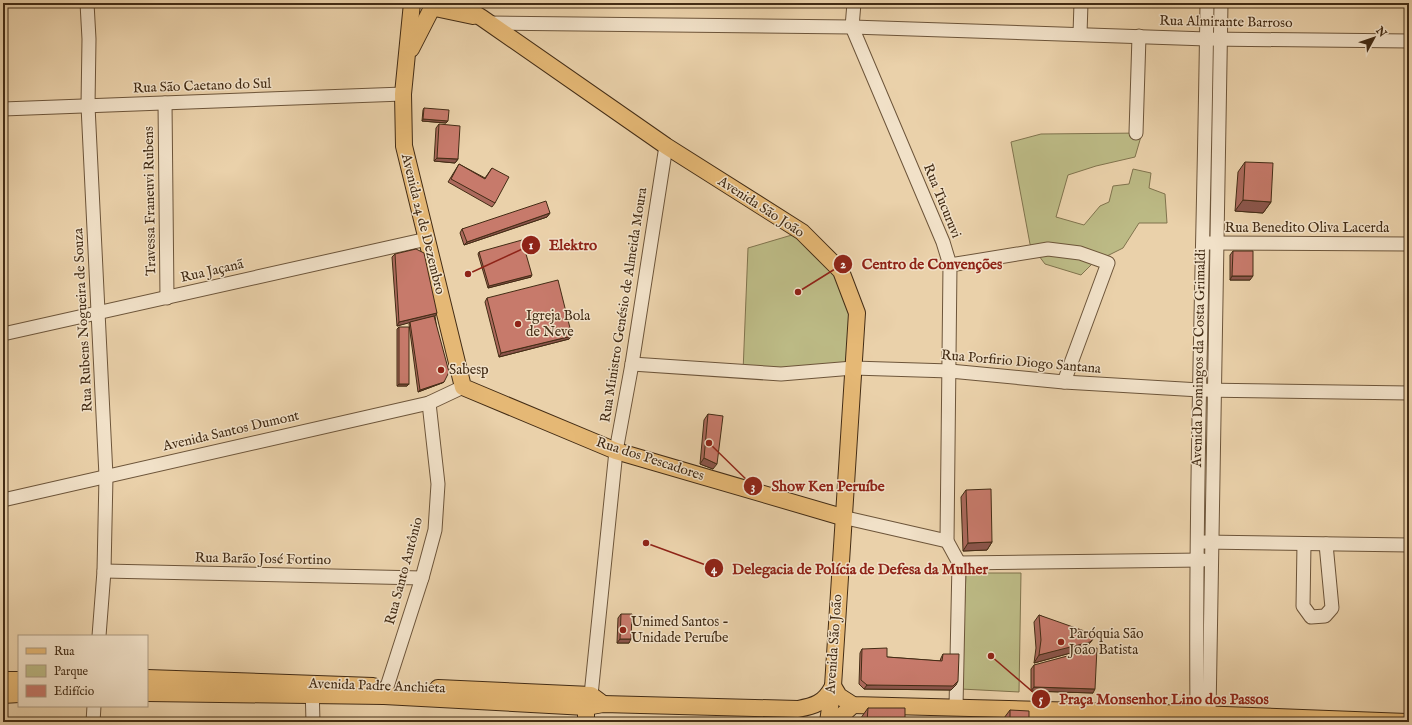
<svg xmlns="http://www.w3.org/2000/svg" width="1412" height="725" font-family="'IM FELL English',serif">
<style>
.green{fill:#bcba85;stroke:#80734d}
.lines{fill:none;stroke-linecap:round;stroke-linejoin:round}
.minor-casing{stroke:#6d553a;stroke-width:15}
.major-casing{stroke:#432c15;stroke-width:18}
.minor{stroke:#f1e1c8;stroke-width:13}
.major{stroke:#e5b875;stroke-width:16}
.wall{fill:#ab695c;stroke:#432c15}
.shaded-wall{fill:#8b554b;stroke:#432c15}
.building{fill:#c77a6b;stroke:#432c15}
.poi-dot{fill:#8f2418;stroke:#f1e1c8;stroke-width:1.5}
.labels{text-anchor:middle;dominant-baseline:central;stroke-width:3;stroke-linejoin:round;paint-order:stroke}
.street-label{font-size:14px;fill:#432c15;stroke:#f1e1c8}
.poi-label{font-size:14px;fill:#432c15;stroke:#f1e1c8;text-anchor:start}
.leader{fill:none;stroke:#8f2418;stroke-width:1.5}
.callout-dot{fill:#8f2418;stroke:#f1e1c8;stroke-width:1.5}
.mark-label{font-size:12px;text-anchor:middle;font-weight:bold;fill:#fff}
.callout-label{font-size:15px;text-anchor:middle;font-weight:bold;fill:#8f2418;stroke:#f1e1c8;stroke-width:3;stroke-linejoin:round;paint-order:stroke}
</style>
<rect width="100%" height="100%" fill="#ead1aa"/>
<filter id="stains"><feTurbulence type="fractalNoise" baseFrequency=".005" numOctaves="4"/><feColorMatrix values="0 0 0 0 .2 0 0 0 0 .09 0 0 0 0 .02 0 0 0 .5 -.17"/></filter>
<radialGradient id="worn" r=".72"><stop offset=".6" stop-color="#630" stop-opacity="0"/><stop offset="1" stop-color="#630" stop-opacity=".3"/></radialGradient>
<g class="green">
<polygon points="1142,133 1135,157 1096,166 1068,175 1056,217 1084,225 1100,206 1109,202 1113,186 1129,184 1133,169 1151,173 1149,188 1165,194 1167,223 1139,223 1123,248 1093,263 1081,275 1045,264 1030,244 1011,142 1041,134"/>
<polygon points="802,232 841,271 857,313 853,368 743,372 748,248"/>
<polygon points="966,573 1021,573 1019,692 961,689"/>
</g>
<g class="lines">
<g class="minor-casing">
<g id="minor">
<polyline points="87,3 89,39 88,106 106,476 104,571 99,636"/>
<polyline points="854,3 852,27 943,242 950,265 947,541 959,563"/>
<polyline points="490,23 852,27 1207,39 1409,41"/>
<polyline points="1080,34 1081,3"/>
<polyline points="165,103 167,298"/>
<polyline points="3,109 403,94"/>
<polyline points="1136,133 1139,36"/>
<polyline points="1209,243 1409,244"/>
<polyline points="950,265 1048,249 1080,253 1108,263 1064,382"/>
<polyline points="3,334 427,239"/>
<polyline points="632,364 781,374 853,368 950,371 1064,382 1200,390 1409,393"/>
<polyline points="3,500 429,403 463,387"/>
<polyline points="842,517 947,541"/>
<polyline points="1203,542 1409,545"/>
<polyline points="1304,544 1303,606 1311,617 1325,616 1332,608 1326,544"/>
<polyline points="959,563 1203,560"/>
<polyline points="104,571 422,578"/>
<polyline points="312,686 313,722"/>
<polyline points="384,696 422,578 435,530 438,484 429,403"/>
<polyline points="588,703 591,695 616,451 632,364 666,146"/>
<polyline points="956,707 959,563"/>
<path d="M1197,714C1195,477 1204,240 1207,3"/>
<polyline points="1209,714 1221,3"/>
<polyline points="93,722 94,706"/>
<polyline points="1107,722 1107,712"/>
</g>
</g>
<g class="major-casing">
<g id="major">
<polyline points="412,3 403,94 404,146 463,387 616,451 842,517"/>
<polyline points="458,3 482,18 666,146 802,232 841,271 857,313 833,686 828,722"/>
<polyline points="435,8 473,16"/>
<polyline points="411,49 431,10"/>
<polyline points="147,678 373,686"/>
<polyline points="3,680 19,680"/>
<polyline points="833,686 839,696 853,705 1197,714 1407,722"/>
<polyline points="438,688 591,695 603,704"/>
<path d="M147,693L384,696L586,707L603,704L798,709C814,706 824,703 832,688"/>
<polyline points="3,695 19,694"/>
<polyline points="586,707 586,722"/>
<polyline points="835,722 853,705"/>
</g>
</g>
<use href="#minor" class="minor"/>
<use href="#major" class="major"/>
</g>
<g class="wall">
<polygon points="424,108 448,121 446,123 422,121 423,110"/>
<polygon points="439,124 458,159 455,163 434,161 436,128"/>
<polygon points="1245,162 1271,202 1263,213 1235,211 1238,172"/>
<polygon points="459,164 485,178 492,168 495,203 492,207 448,182"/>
<polygon points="550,213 547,217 464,245 460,233 462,229"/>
<polygon points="1233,251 1250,280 1230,280 1230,255"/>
<polygon points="479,252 531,277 488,288 478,254"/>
<polygon points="395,254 435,316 444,382 442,383 418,392 409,324 410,322 397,326 392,257"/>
<polygon points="487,298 569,339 499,357 485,302"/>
<polygon points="399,327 407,386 397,386 397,329"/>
<polygon points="708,414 713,469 700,464 704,420"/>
<polygon points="966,490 992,542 987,550 963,551 961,497"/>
<polygon points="621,614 629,643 617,643 618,618"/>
<polygon points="1039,615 1093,639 1085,649 1034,663 1036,648 1034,622"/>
<polygon points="862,649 887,657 940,661 941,658 943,654 956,685 951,690 864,689 859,684 860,653"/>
<polygon points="1034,665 1093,693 1031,691 1031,669"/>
<polygon points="868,708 905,722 858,722"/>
<polygon points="1010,710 1029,722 1001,722"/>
</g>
<g class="shaded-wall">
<polygon points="423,119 448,121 446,123 422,121"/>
<polygon points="437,158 458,159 455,163 434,161"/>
<polygon points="1243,200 1271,202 1263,213 1235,211"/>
<polygon points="550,213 547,217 464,245 467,242"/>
<polygon points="532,275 531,277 488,288 489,286"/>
<polygon points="1232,276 1253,276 1250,280 1230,280"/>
<polygon points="437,313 435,316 397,326 399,322"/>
<polygon points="572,336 569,339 499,357 501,353"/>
<polygon points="444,382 442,383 418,392 420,390"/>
<polygon points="399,384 409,384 407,386 397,386"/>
<polygon points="704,458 717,464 713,469 700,464"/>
<polygon points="992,542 987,550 963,551 968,543"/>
<polygon points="620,639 631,639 629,643 617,643"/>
<polygon points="1093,639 1085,649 1034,663 1039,655"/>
<polygon points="958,681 956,685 951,690 864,689 867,685"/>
<polygon points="1034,687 1095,689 1093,693 1031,691"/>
</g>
<g class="building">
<polygon points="424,108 449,110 448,121 423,119"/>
<polygon points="439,124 460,126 458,159 437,158"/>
<polygon points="1245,162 1273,163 1271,202 1243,200"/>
<polygon points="459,164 485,179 492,168 509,177 495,203 451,179"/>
<polygon points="546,201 550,213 467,242 462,229"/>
<polygon points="522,240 532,275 489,286 479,252"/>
<polygon points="416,249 424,253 437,313 399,322 395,254"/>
<polygon points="1233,251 1253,251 1253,276 1232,276"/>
<polygon points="558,280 572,336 501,353 487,298"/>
<polygon points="434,316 449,372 444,382 420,390 410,322"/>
<rect x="399" y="327" width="10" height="57"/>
<polygon points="708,414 723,416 717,464 704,458"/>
<polygon points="991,489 992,542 968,543 966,490"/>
<polygon points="621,614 632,614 631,639 620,639"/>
<polygon points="1039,615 1090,633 1093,639 1090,642 1039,655 1041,640"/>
<polygon points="887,648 887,657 942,661 943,654 959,654 958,681 953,686 867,685 861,680 862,649"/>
<polygon points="1097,648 1095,689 1034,687 1034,665"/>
<polygon points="868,708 905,708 905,722 867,722"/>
<polygon points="1010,710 1029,711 1029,722 1010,722"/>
</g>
<g class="poi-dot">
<circle cx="518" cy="324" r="4"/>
<circle cx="441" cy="370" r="4"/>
<circle cx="623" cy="630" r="4"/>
<circle cx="1061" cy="642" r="4"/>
</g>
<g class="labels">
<g class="street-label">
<text transform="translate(1226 22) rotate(1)">Rua Almirante Barroso</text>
<text transform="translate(202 86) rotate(-2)">Rua São Caetano do Sul</text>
<text transform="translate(150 201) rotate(-91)">Travessa Franeuvi Rubens</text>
<text transform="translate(942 201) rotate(68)">Rua Tucuruvi</text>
<text transform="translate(761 207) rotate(33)">Avenida São João</text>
<text transform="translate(423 224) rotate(76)">Avenida 24 de Dezembro</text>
<text x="1307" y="228">Rua Benedito Oliva Lacerda</text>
<text transform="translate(212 271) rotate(-13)">Rua Jaçanã</text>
<text transform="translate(624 305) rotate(-81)">Rua Ministro Genésio de Almeida Moura</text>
<text transform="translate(83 320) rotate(-93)">Rua Rubens Nogueira de Souza</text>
<text transform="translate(1199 358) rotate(-89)">Avenida Domingos da Costa Grimaldi</text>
<text transform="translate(1021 362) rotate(5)">Rua Porfirio Diogo Santana</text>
<text transform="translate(231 431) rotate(-13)">Avenida Santos Dumont</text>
<text transform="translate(650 459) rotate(18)">Rua dos Pescadores</text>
<text transform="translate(263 559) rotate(1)">Rua Barão José Fortino</text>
<text transform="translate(404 571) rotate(-75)">Rua Santo Antônio</text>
<text transform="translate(834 644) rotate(-86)">Avenida São João</text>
<text transform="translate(377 686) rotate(2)">Avenida Padre Anchieta</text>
</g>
<g class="poi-label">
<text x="526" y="316">Igreja Bola<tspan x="526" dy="16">de Neve</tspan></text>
<text x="449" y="370">Sabesp</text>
<text x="631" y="622">Unimed Santos -<tspan x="631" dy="16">Unidade Peruíbe</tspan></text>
<text x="1069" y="634">Paróquia São<tspan x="1069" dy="16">João Batista</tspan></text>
</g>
</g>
<path class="leader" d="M468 274L531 245M798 292L843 264M709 443L753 486M646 543L714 568M991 656L1041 699"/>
<g class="callout-dot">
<circle cx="468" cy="274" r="4"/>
<circle cx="798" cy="292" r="4"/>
<circle cx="709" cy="443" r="4"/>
<circle cx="646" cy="543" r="4"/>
<circle cx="991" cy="656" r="4"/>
<circle cx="531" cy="245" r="10"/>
<circle cx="843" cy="264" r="10"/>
<circle cx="753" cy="486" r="10"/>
<circle cx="714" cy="568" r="10"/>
<circle cx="1041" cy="699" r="10"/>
</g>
<g class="mark-label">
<text x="531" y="249">1</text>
<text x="843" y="268">2</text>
<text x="753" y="490">3</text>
<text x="714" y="573">4</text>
<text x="1041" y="703">5</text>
</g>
<g class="callout-label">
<text x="573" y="250">Elektro</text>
<text x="932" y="269">Centro de Convenções</text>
<text x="828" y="491">Show Ken Peruíbe</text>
<text x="860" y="574">Delegacia de Polícia de Defesa da Mulher</text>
<text x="1164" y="704">Praça Monsenhor Lino dos Passos</text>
</g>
<rect width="1412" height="725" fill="none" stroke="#ead1aa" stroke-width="16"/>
<rect x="4" y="4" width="1404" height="717" fill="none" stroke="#432c15" stroke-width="2"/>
<rect x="8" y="8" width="1396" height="709" fill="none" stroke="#432c15"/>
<rect x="18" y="635" width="130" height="72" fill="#f1e1c8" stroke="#ab9980"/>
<rect x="26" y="648" width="20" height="6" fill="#e5b875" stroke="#ab9980"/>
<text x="54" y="655" font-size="12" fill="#432c15">Rua</text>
<rect x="26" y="665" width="20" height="12" fill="#bcba85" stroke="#ab9980"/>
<text x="54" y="675" font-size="12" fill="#432c15">Parque</text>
<rect x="26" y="685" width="20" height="12" fill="#c77a6b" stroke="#ab9980"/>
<text x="54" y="695" font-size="12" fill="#432c15">Edifício</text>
<g transform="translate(1374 38) rotate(50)" stroke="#f1e1c8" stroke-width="3" paint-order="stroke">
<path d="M0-3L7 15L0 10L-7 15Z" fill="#432c15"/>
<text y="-6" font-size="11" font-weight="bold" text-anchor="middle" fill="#432c15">N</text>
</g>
<rect width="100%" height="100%" filter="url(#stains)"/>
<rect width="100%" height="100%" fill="url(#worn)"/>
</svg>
